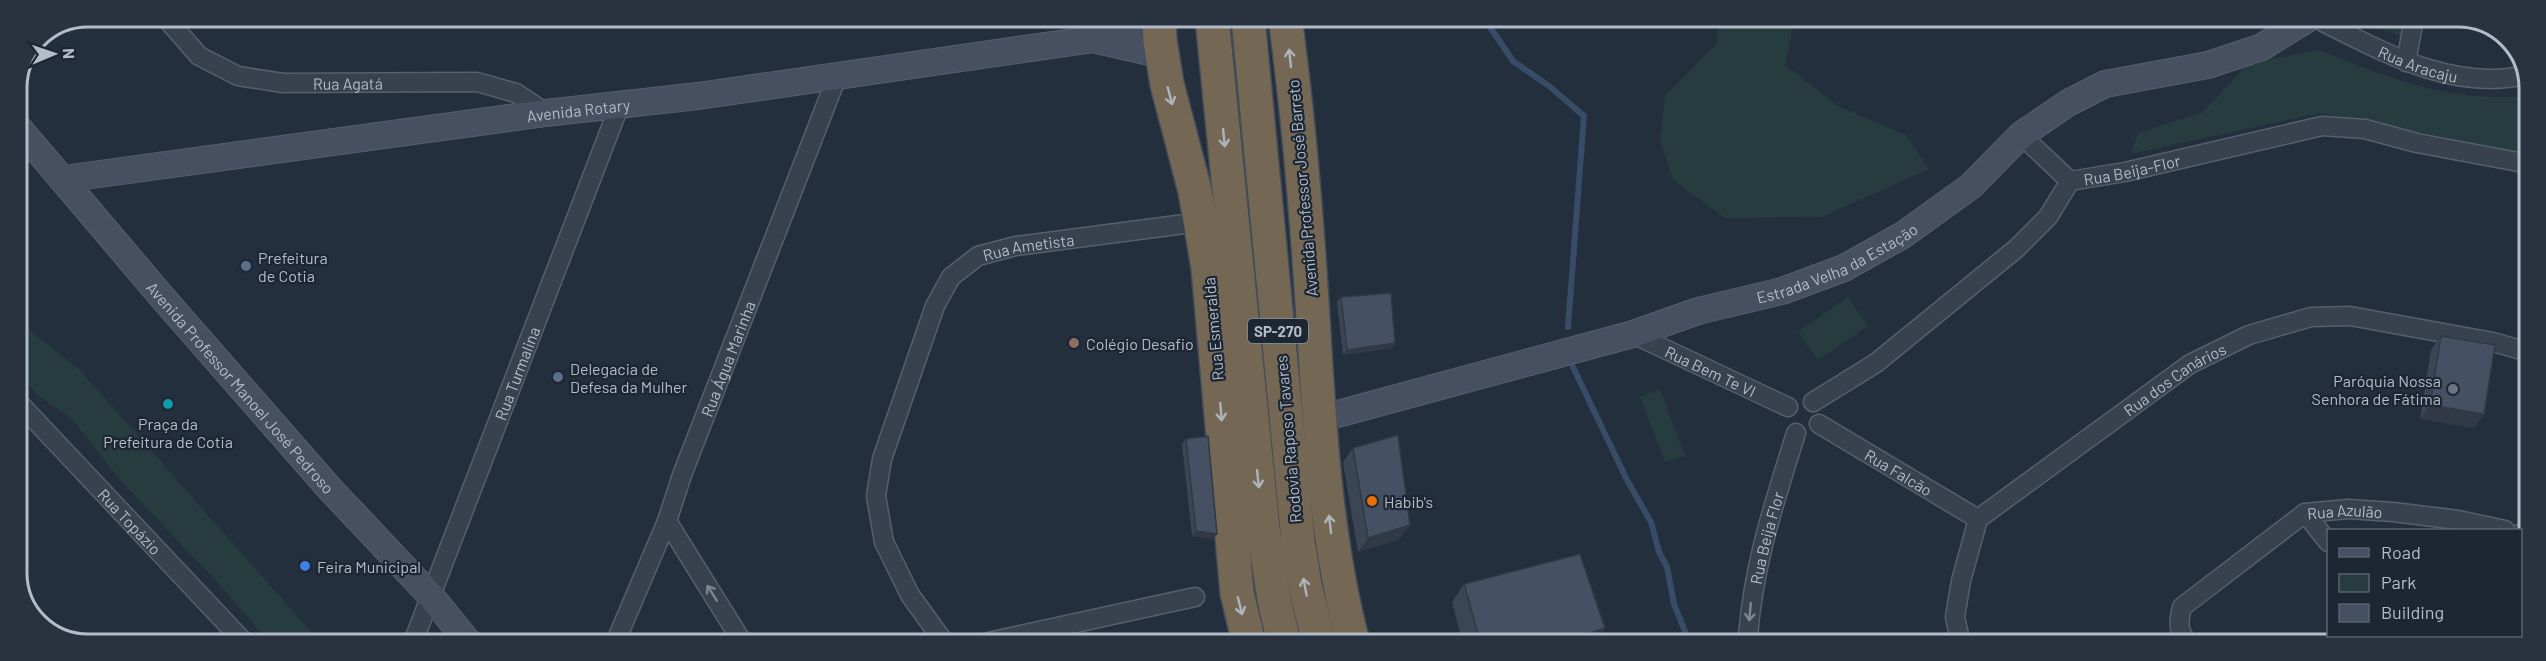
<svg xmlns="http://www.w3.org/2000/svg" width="2546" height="661" font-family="Barlow,sans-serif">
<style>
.green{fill:#263c3f}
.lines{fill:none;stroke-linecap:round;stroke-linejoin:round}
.stream{stroke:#394c67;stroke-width:6}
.street-casing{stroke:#565f6c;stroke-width:21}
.secondary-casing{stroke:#565f6c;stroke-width:28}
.highway-casing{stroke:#434c59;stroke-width:36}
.street{stroke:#38414e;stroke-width:18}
.secondary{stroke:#465061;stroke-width:26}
.highway{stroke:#746855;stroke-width:33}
.wall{fill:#3b4654}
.shaded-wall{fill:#303945}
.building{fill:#455162;stroke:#303945;stroke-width:1.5}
.oneway{stroke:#aeb4bd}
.oneway2{stroke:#7c8592}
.service-dot{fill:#5c6f8a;stroke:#1d2633;stroke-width:2}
.education-dot{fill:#8d6e63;stroke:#1d2633;stroke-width:2}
.worship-dot{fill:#6b7280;stroke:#1d2633;stroke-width:2}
.culture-dot{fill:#0f9aa8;stroke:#1d2633;stroke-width:2}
.food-dot{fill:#e8710a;stroke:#1d2633;stroke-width:2}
.shop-dot{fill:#3f7fe0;stroke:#1d2633;stroke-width:2}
.labels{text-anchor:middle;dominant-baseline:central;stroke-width:4.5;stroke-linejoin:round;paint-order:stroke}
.shield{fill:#1d2633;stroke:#878f9c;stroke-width:1.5}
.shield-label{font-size:15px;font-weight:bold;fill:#b4bcc9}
.street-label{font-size:16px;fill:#b4bcc9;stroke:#1d2633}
.poi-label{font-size:16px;fill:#b4bcc9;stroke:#1d2633;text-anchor:start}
.rim{fill:none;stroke:#b4bcc9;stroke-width:3}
</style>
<rect width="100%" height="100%" fill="#242f3e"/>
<g class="green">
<polygon points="1720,18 1795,18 1785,65 1838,106 1906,135 1929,169 1822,217 1725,218 1673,180 1660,140 1665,96 1716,44"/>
<polygon points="2348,19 2404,19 2401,36"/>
<path d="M2319,50C2395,80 2446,102 2529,96V154L2321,113L2131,154L2138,133L2203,112L2249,63Z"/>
<polygon points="1848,297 1868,326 1818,360 1798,332"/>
<polygon points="24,326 80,370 320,642 269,642 218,583 120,480 72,419 37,395 17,370 17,337"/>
<polygon points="1660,389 1685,456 1665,462 1640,397"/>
</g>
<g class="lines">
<g class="stream">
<polyline points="1484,18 1513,61 1549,86 1584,116 1568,327"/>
<polyline points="1573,367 1627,480 1651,522 1659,552 1667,567 1674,604 1690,644"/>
</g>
<g class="street-casing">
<g id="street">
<path id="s1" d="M165,17L199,56L238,76L283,83L477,82L516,93L546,113"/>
<path id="s2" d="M2317,19C2382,51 2451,92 2526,75"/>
<polyline points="2406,62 2414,19"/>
<polyline points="2021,135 2070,181"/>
<path id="s3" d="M1633,334L1788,407"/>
<path id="s4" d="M17,401L244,642"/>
<path id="s5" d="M1813,402L1876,363L2017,248L2048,217L2070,181L2125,172L2322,126L2365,129L2417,143L2529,164"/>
<path id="s6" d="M1819,424L1978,519"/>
<polyline points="2305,513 2328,542"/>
<polyline points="667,521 743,643"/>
<polyline points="2520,534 2527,536"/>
<polyline points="2407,636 2415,644"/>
<path id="s7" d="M413,642L620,104"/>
<path id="s8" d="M615,643L667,521L682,475L838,74"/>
<path id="s9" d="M948,643L944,642L910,595L884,542L876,496L882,459L935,306L951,277L978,256L1016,246L1200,222"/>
<polyline points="984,643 1195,597"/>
<path id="s10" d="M1749,644L1748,636C1754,562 1774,504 1796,433"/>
<path id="s11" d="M1961,644L1955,617L1961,581L1978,519L2190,364L2249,335L2311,317L2350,316L2493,342L2528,352"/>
<path id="s12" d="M2188,644C2178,631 2178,623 2182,607L2305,513L2348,509L2393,512L2458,520L2505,530"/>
</g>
</g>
<g class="secondary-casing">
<g id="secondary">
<polyline points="1097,40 1163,55"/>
<path id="s13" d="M17,126L162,297L330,489L430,595L469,643"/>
<path id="s14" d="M63,179L546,113L698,96L1094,39L1159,20"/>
<path id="s15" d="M1319,419L1633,334L1698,311L1782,291L1844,268L1903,235L1971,186L2021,135L2068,103L2105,84L2208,65L2262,47L2307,19"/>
</g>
</g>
<g class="highway-casing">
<g id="highway">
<polyline points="1159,18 1160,41 1167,84 1195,191 1208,268 1237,593 1249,643"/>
<polyline points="1212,18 1263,529 1274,599 1284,643"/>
<polyline points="1248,18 1298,541 1305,585 1319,643"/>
<path d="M1285,18C1298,112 1306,207 1312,302C1319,417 1324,532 1353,643"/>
</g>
</g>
<use href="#street" class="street"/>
<use href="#secondary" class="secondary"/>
<use href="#highway" class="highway"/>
</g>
<g class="wall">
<polygon points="1341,297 1395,343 1392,348 1343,355 1337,302"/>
<polygon points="2441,336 2484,414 2474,428 2420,419 2431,350"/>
<polygon points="1186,439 1213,539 1192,536 1182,444"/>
<polygon points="1353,448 1400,539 1358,552 1343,462"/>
<polygon points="1464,584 1605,628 1595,644 1463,644 1452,602"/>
</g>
<g class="shaded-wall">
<polygon points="1395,343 1392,348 1343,355 1347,350"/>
<polygon points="2430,405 2484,414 2474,428 2420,419"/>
<polygon points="1410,525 1400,539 1358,552 1368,538"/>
<polygon points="1196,531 1217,534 1213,539 1192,536"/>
<polygon points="1605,628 1595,644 1558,644"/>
</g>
<g class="building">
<polygon points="1391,293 1395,343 1347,350 1341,297"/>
<polygon points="2441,336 2495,345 2484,414 2430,405"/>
<polygon points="1398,435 1410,525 1368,538 1353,448"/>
<polygon points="1208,436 1217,534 1196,531 1186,439"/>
<polygon points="1580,554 1605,628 1558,644 1481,644 1464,584"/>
</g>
<defs><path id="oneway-shaft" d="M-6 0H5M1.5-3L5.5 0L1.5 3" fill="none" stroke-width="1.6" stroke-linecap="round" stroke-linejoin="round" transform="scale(1.5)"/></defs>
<g class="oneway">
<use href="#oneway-shaft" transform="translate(1290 58) rotate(-96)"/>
<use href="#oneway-shaft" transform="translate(1170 96) rotate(75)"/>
<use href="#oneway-shaft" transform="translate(1224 138) rotate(84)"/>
<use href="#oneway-shaft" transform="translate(1221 412) rotate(85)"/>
<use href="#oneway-shaft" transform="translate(1258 479) rotate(84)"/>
<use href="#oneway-shaft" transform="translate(1330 524) rotate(-97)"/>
<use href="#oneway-shaft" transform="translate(1305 587) rotate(-101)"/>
<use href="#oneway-shaft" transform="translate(1240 606) rotate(76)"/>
</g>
<g class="oneway2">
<use href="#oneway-shaft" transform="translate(712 593) rotate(-122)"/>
<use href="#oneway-shaft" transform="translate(1750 612) rotate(95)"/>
</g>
<g class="service-dot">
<circle cx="246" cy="266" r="6"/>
<circle cx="558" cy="377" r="6"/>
</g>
<circle class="education-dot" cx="1074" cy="343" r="6"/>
<circle class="worship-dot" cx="2453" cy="389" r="6"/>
<circle class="culture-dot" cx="168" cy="404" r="6"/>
<circle class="food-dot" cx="1372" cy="501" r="6"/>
<circle class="shop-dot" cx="305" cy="566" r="6"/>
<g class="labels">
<rect class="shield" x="1248" y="319" width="60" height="24" rx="4.5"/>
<g class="shield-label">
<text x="1278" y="331">SP-270</text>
</g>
<g class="street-label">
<text stroke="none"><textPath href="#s2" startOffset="111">Rua Aracaju</textPath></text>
<text stroke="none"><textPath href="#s1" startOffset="206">Rua Agatá</textPath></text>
<text stroke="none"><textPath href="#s14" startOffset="520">Avenida Rotary</textPath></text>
<text stroke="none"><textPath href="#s5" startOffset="405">Rua Beija-Flor</textPath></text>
<text transform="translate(1302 188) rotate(-95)">Avenida Professor José Barreto</text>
<text stroke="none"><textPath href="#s9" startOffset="486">Rua Ametista</textPath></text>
<text stroke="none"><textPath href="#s15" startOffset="542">Estrada Velha da Estação</textPath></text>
<text transform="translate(1213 329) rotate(-95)">Rua Esmeralda</text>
<text stroke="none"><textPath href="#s8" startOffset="306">Rua Água Marinha</textPath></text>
<text stroke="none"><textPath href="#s3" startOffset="86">Rua Bem Te VI</textPath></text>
<text stroke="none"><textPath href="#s7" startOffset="288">Rua Turmalina</textPath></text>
<text stroke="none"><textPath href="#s11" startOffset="370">Rua dos Canários</textPath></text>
<text stroke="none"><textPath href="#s13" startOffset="344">Avenida Professor Manoel José Pedroso</textPath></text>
<text transform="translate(1288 439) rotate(-95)">Rodovia Raposo Tavares</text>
<text stroke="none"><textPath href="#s6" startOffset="93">Rua Falcão</textPath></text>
<text stroke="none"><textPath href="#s12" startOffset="234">Rua Azulão</textPath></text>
<text stroke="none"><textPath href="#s4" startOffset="165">Rua Topázio</textPath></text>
<text stroke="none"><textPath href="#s10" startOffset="108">Rua Beija Flor</textPath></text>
</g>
<g class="poi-label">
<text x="258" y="257">Prefeitura<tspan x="258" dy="18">de Cotia</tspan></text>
<text x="1086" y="343">Colégio Desafio</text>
<text x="570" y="368">Delegacia de<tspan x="570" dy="18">Defesa da Mulher</tspan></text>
<text x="2441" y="380" text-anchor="end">Paróquia Nossa<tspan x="2441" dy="18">Senhora de Fátima</tspan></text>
<text x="168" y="423" text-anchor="middle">Praça da<tspan x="168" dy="18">Prefeitura de Cotia</tspan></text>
<text x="1384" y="501">Habib's</text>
<text x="317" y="566">Feira Municipal</text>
</g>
</g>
<path d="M0 0H2546V661H0ZM88 27H2458A61 61 0 0 1 2519 88V573A61 61 0 0 1 2458 634H88A61 61 0 0 1 27 573V88A61 61 0 0 1 88 27Z" fill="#29323f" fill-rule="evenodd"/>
<path class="rim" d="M88 27H2458A61 61 0 0 1 2519 88V573A61 61 0 0 1 2458 634H88A61 61 0 0 1 27 573V88A61 61 0 0 1 88 27Z"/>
<rect x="2327" y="529" width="195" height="108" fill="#1d2633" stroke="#59626f" stroke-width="1.5"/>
<rect x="2339" y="548" width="30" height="9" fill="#465061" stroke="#59626f" stroke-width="1.5"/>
<text x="2381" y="559" font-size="18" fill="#b4bcc9">Road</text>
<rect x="2339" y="574" width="30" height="18" fill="#263c3f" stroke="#59626f" stroke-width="1.5"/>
<text x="2381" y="589" font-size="18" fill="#b4bcc9">Park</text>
<rect x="2339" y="604" width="30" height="18" fill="#455162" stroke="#59626f" stroke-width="1.5"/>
<text x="2381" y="619" font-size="18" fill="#b4bcc9">Building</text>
<g transform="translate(54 54) rotate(88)" stroke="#1d2633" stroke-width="4.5" paint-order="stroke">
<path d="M0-4.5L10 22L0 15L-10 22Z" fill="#b4bcc9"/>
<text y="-9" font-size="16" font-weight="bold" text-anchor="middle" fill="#b4bcc9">N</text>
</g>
</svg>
